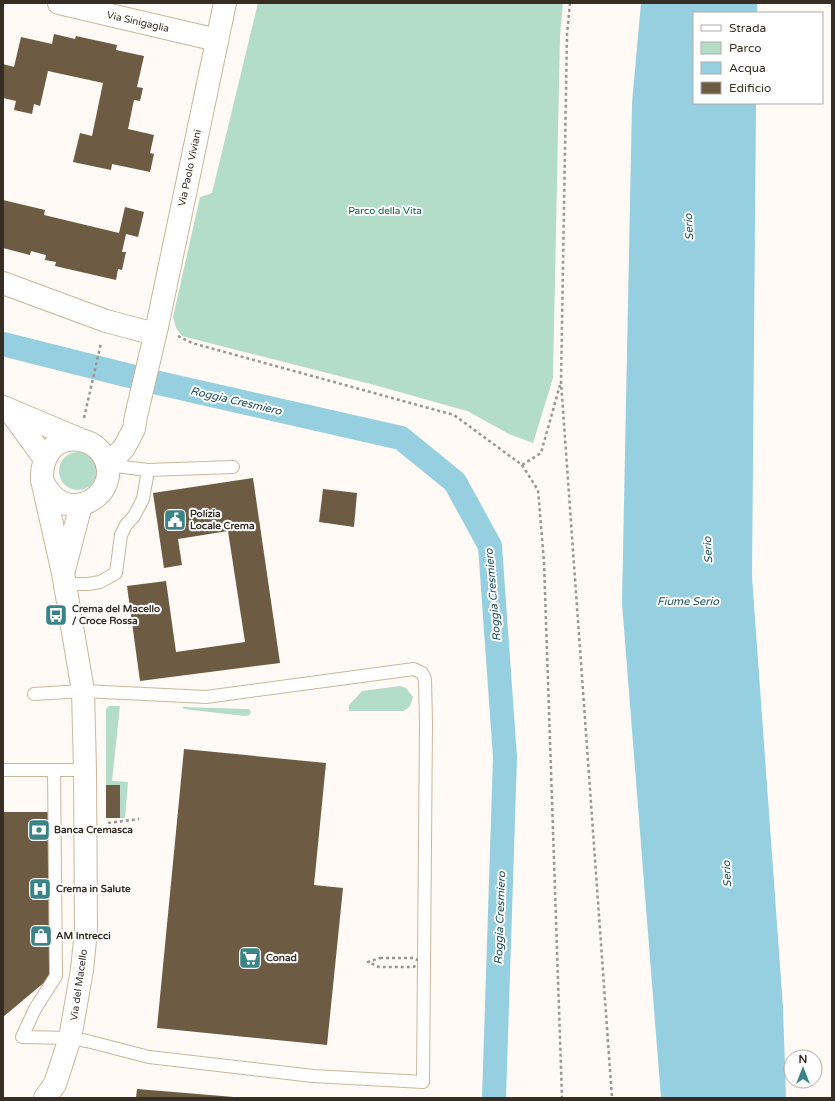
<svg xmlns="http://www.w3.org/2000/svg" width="835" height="1101" font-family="'Varela Round',sans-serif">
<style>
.green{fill:#b4ddc9}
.water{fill:#95cfe0}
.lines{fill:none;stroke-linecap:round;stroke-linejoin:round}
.canal{stroke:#95cfe0;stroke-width:24}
.building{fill:#6d5b43}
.lane-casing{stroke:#cbb69b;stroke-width:14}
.street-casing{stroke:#cbb69b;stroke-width:24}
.secondary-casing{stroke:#cbb69b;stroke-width:24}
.path{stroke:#9c968e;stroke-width:2.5;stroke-dasharray:3 3;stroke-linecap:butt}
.lane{stroke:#fff;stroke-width:12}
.street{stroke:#fff;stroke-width:22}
.secondary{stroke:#fff;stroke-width:22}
.labels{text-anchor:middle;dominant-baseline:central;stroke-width:4;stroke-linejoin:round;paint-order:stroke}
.street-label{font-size:10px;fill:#362e24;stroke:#fff}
.park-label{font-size:10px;fill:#026547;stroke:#fff}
.poi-label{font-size:10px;font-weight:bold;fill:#362e24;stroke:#fff;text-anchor:start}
.water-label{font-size:11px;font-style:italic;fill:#1a4d59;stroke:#fff}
</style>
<rect width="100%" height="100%" fill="#fffaf5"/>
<g class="green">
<polygon points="258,3 563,3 560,36 553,378 533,443 509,434 467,411 378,386 182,336 176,328 173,317 200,197 212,193"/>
<circle cx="78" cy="471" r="19"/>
<polygon points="400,686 406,688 413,697 410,706 404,711 349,711 349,705 362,691"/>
<polygon points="109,706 120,706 112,781 128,782 125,818 120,818 120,785 106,785 106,709"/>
<polygon points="182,707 247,709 249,709 251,712 249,715 245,716 184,709"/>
</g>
<polygon class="water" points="641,3 757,3 757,13 694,13 694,103 756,103 752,577 783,1007 786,1098 661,1098 622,603 632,103"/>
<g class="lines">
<polyline class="canal" points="3,344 150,381 401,438 455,482 490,546 505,757 494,1098"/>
</g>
<g class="building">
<polygon points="54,34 75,39 76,36 117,45 116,50 144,56 137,87 143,88 140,101 134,100 128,129 154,135 150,153 154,154 150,172 112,164 111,170 73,162 80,133 92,136 103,83 48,71 40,106 34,104 32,114 14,110 16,101 3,98 3,64 14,67 21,37 52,44"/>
<polygon points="3,200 45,210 44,215 119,233 125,207 144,212 138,237 126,234 122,252 126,252 122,270 118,269 116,280 55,266 56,262 45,260 46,255 31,251 30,255 3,248"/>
<polygon points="253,478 280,663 140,681 127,586 166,581 176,652 245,642 228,531 178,539 182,565 164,568 153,493"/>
<polygon points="323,489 357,493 354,527 319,522"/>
<polygon points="184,749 326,763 314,885 343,888 327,1045 157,1028"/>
<rect x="106" y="785" width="14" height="33"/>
<polygon points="3,812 49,812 52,976 3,1017"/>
<polygon points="137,1089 234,1097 234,1098 136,1098"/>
</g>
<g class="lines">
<g class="lane-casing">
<g id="lane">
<polyline points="107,465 148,470 233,467"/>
<polyline points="65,584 88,584 100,582 116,573 121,535 126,525 134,516 143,499 148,470"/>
<polyline points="34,694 83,691 206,697 414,669 422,673 425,679 426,724 423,1082 313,1076 149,1057 87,1041 70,1038 22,1037 35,1009 56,976 54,770"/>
<polyline points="3,770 85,770"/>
</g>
</g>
<g class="street-casing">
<g id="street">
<polyline points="59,3 217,40"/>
<polyline points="3,283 106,321 155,334"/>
<polyline points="3,407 79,439"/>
<polyline points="9,410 45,459"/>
</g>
</g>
<g class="secondary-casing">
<g id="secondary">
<polyline points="107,465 124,448 134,429 136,416 157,327 225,3"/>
<path d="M42,480C66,535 131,488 100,451C95,445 87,441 79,440C53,436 41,458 42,480L63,573L83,691L85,770L86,930L82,970L70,1038L55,1084L45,1098"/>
<polyline points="64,570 81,505"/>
</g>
</g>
<g class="path">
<polyline points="570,3 567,34 561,382 612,1098"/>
<polyline points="178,336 192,343 454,415 522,465 541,453 560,385"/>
<polyline points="84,418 101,343"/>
<polyline points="522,465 538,490 544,562 562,1098"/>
<polyline points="108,823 139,819"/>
<polygon points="380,958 412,958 424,962 413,967 379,967 368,962"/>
</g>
<use href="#lane" class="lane"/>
<use href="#street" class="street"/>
<use href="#secondary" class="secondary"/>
</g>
<defs>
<g id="civic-square" transform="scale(1.15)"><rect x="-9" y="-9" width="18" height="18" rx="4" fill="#3a8387" stroke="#fff"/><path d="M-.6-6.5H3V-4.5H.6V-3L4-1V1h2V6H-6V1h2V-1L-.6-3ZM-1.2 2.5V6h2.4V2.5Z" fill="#fff"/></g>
<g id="bus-square" transform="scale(1.15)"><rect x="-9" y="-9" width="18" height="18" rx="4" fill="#3a8387" stroke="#fff"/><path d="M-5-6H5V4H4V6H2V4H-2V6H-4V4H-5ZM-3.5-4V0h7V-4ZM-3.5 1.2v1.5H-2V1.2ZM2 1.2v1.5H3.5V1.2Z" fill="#fff"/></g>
<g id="bank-square" transform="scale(1.15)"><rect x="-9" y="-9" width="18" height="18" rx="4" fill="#3a8387" stroke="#fff"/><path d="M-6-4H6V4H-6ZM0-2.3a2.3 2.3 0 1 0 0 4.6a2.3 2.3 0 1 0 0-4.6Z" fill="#fff"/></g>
<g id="hospital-square" transform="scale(1.15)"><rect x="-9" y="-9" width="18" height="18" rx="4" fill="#3a8387" stroke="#fff"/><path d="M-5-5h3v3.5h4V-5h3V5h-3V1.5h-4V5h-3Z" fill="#fff"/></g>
<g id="shop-square" transform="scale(1.15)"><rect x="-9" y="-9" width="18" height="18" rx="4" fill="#3a8387" stroke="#fff"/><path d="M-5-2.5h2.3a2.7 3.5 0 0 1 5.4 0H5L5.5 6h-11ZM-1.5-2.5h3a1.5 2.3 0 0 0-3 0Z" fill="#fff"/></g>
<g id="supermarket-square" transform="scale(1.15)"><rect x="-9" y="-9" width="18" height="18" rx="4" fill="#3a8387" stroke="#fff"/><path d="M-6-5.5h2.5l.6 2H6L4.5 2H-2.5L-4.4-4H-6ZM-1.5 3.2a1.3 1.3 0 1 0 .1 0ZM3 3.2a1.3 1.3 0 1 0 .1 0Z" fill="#fff"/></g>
</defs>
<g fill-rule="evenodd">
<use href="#civic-square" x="175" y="520"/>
<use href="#bus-square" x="56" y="615"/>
<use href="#bank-square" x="39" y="830"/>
<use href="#hospital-square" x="40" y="889"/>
<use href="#shop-square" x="41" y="936"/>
<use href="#supermarket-square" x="250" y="958"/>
</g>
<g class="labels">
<g class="street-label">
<text transform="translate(138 22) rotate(13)">Via Sinigaglia</text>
<text transform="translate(190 168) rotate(-78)">Via Paolo Viviani</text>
<text transform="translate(79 985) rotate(-82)">Via del Macello</text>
</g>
<g class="park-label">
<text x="385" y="211">Parco della Vita</text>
</g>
<g class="poi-label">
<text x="190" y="514">Polizia<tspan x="190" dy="12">Locale Crema</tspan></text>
<text x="72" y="609">Crema del Macello<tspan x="72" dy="12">/ Croce Rossa</tspan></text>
<text x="54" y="830">Banca Cremasca</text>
<text x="56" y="889">Crema in Salute</text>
<text x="56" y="936">AM Intrecci</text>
<text x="266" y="958">Conad</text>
</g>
<g class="water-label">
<text transform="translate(689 227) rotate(-93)">Serio</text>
<text transform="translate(236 401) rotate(13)">Roggia Cresmiero</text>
<text transform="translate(708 550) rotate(-93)">Serio</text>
<text transform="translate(493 595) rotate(-95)">Roggia Cresmiero</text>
<text x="688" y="601">Fiume Serio</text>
<text transform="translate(727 874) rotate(-93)">Serio</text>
<text transform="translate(500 918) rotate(-88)">Roggia Cresmiero</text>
</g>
</g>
<rect width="835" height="1101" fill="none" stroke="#362e24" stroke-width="8"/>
<rect x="693" y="12" width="130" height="92" fill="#ffffff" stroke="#afaba7"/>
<rect x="701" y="25" width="20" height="6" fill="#ffffff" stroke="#afaba7"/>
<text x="729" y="32" font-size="12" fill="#362e24">Strada</text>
<rect x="701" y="42" width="20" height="12" fill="#b4ddc9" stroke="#afaba7"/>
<text x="729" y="52" font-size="12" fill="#362e24">Parco</text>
<rect x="701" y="62" width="20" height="12" fill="#95cfe0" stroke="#afaba7"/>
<text x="729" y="72" font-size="12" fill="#362e24">Acqua</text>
<rect x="701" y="82" width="20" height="12" fill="#6d5b43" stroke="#afaba7"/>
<text x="729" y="92" font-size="12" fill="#362e24">Edificio</text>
<g transform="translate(803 1069)"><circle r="19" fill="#ffffff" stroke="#afaba7"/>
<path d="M0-3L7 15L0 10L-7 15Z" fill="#3a8387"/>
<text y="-6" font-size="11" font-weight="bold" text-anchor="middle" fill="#362e24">N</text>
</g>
</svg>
